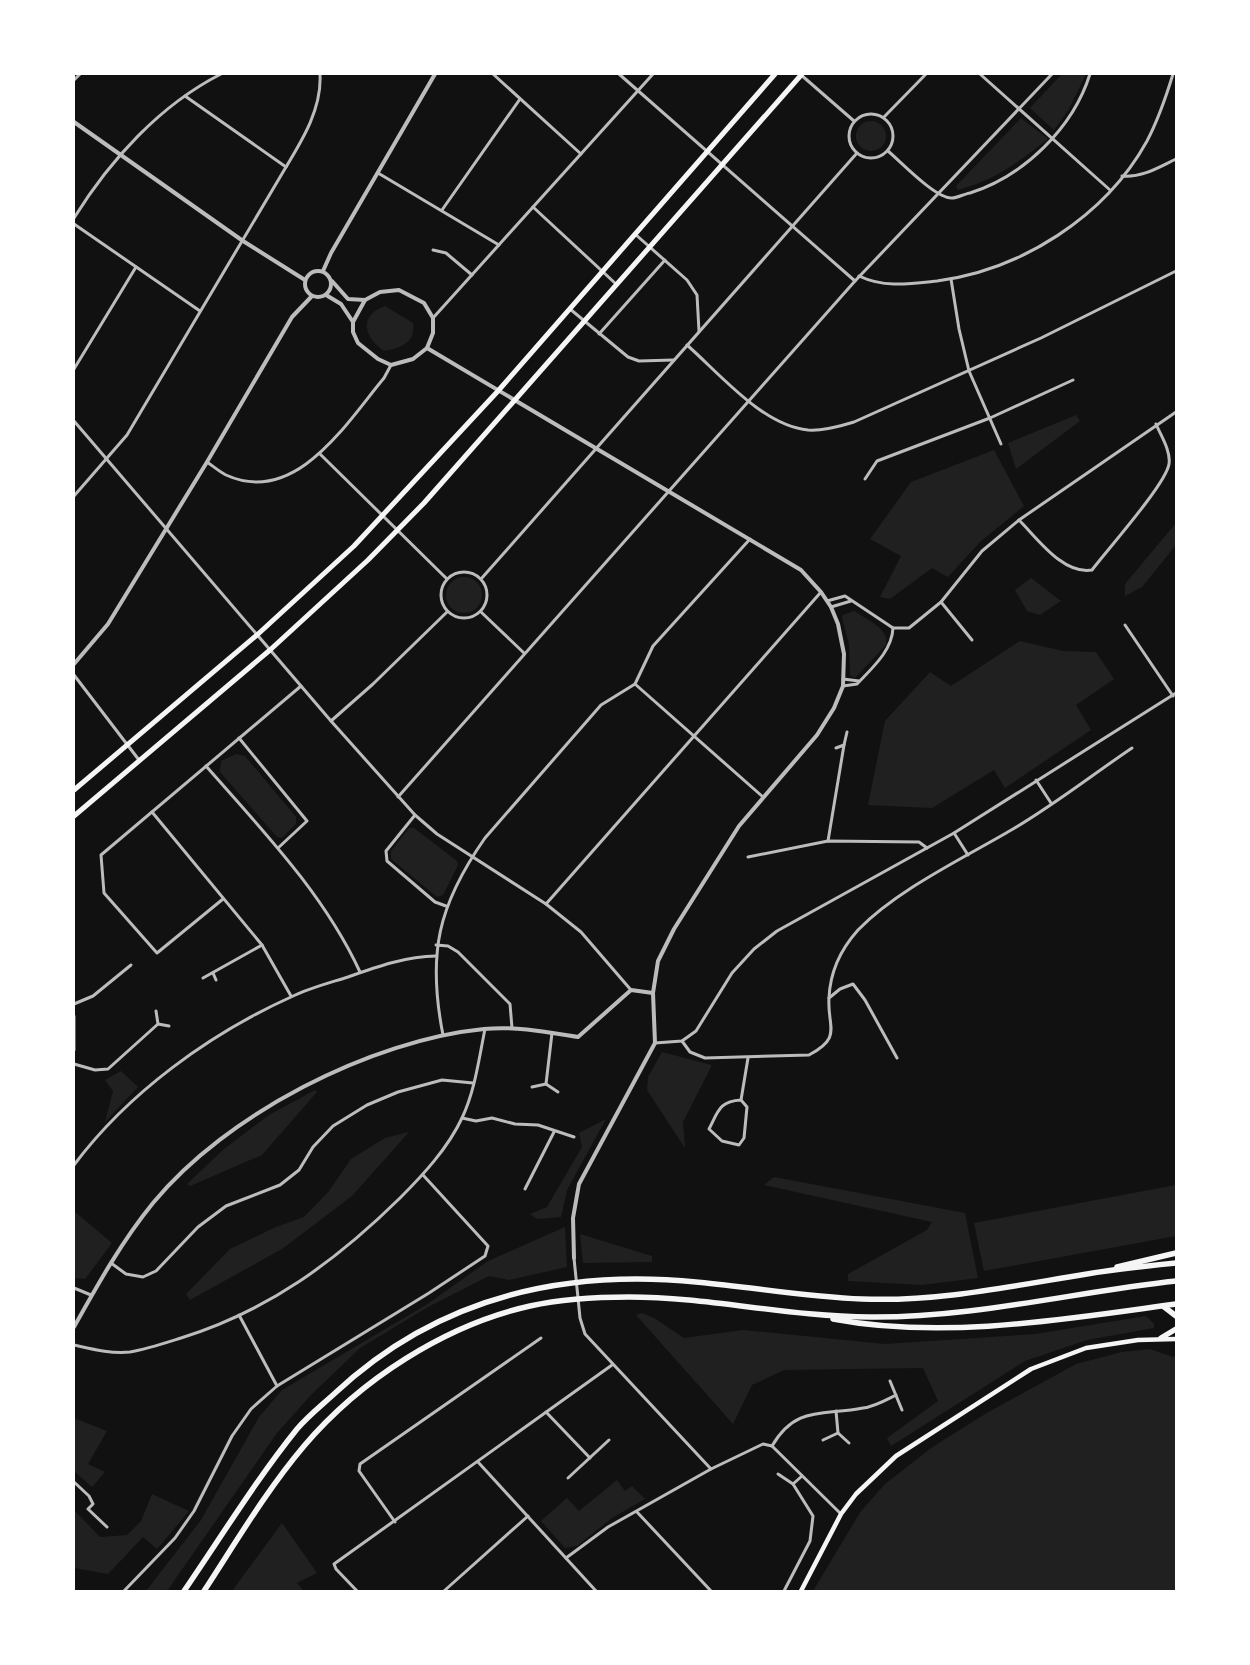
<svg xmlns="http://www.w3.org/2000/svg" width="1250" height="1665" font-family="'PT Sans',sans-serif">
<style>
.green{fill:#202020}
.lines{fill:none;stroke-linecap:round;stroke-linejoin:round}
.minor{stroke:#bcbcbc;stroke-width:3}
.tertiary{stroke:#bcbcbc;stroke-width:4}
.secondary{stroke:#f5f5f5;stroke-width:4.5}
.primary{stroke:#f5f5f5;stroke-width:5}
.motorway{stroke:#f5f5f5;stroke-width:5.5}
</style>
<rect width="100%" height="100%" fill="#111"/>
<g class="green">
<polygon points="1062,74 1086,74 1069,109 1054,130 1030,108"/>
<path d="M1021,118L1048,139C1017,163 996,180 958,190L956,186Z"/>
<circle cx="871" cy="136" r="15"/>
<path d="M385,306L413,323C416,342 401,348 384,351C365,338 357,316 385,306Z"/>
<polygon points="1076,415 1080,421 1016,469 1008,443"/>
<polygon points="994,450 1024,506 980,542 948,577 932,568 890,599 880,597 901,556 870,539 911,482"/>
<polygon points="1176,523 1176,545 1142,587 1125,596 1125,584"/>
<circle cx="464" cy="595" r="18"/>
<polygon points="1031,578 1061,601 1040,615 1027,611 1015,590"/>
<path d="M854,611C866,619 890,629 886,645L855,678L850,675L849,644L842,618L843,615Z"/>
<polygon points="1020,641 1063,651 1096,652 1114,679 1076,705 1091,730 1005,788 994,770 932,808 868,805 885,721 930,672 951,686"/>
<polygon points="236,754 245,756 296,817 296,824 282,838 277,837 220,772 221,761"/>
<polygon points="409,828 414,828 457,861 458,865 443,895 437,897 391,859 391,851"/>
<polygon points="662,1052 712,1065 683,1122 685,1148 647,1090 648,1077"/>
<polygon points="121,1071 138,1087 105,1122 113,1091 105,1080"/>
<polygon points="315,1090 317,1092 262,1155 190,1186 187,1184 224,1149 269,1115"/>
<polygon points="606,1119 567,1190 561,1217 537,1219 530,1214 547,1207 582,1147 579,1133"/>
<polygon points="409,1132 352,1196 282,1249 190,1300 186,1294 230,1249 276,1227 304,1217 329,1191 351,1159 385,1138"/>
<polygon points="774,1177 965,1213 978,1278 922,1285 848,1281 848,1274 927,1230 932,1222 764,1185"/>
<polygon points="1176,1185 1176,1236 984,1271 974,1223"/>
<polygon points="74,1211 112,1243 85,1279 74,1278"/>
<polygon points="565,1227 567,1267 509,1280 489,1276 428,1307 360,1348 311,1395 277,1433 167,1591 146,1591 201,1520 259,1417 282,1390 426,1305 488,1261"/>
<polygon points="580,1234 652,1256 652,1262 583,1263"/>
<polygon points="642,1313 654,1318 684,1338 743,1330 885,1344 1035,1334 1146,1316 1154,1324 1154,1328 1087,1340 1025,1361 891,1446 887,1438 938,1401 923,1368 784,1370 752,1385 733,1424 636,1315"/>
<polygon points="1150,1349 1173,1357 1176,1355 1176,1591 813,1591 861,1511 885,1484 931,1448 985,1414 1076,1364 1122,1352"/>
<polygon points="74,1418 107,1431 88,1464 105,1472 92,1487 74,1471"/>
<polygon points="617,1480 625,1491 632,1486 645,1499 612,1518 577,1546 565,1548 541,1521 567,1498 579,1511"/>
<polygon points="152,1494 189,1511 157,1549 143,1537 108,1574 74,1568 74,1510 100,1537 127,1535 141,1521"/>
<polygon points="282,1523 317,1573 297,1583 304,1591 232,1591"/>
</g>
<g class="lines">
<g class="minor">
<polyline points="493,74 581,154"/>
<polyline points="619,74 855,281"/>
<polyline points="800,74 854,121"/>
<polyline points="980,74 1110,190"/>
<polyline points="74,80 80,74"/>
<polyline points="185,96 286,167"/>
<circle cx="871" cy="136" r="22"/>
<polyline points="884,117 926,74"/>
<path d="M888,151C901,162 936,199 952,198C957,198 964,194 970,193C1024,176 1073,128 1090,74"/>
<polyline points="378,173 499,245"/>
<path d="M1122,176C1142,178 1159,167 1176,159"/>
<polyline points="533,207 616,284"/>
<polyline points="442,210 520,99"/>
<path d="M74,218C110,160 160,105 221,74"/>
<polyline points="74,224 200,311"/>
<polyline points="635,234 687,280 697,295 699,331"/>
<polyline points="433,250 446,253 472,275"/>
<path d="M859,276C884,288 909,284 937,281C1021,270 1105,217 1147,141C1158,120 1166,97 1173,74"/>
<polyline points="951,279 959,329 969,371 1001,444"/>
<polyline points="570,309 628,357 639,361 673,360"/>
<polyline points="433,318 653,74"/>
<polyline points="599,334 665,260"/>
<path d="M687,345C720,374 763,426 808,430C824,431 839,426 854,422L1041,338L1176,271"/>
<polyline points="74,369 136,267"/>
<polyline points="74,421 331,721 415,815 437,834 546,904 581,932 631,990"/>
<polyline points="320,454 447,579"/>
<path d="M207,462C213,466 220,472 226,475C296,507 347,422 384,378L391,365"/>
<polyline points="865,479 877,461 990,418 1073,380"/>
<path d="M74,496L127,435L286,167C303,139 322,108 320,74"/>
<path d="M1019,520C1037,538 1063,575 1092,570C1107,550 1166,484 1169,464C1171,451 1161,436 1156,424"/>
<circle cx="464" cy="595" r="23"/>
<polyline points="481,579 857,153"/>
<polyline points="827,601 845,596 893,628 909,628 941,602 982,551 1019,520 1176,412"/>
<polyline points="941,602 972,640"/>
<polyline points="831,607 851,601"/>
<polyline points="481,612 524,653"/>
<polyline points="1125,625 1173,696"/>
<polyline points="74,675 139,760"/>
<polyline points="843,679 859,681"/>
<polyline points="635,684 763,797"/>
<path d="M843,686L857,684C872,668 892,651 893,628"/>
<polyline points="331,721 373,684 447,612"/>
<polyline points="239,738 307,821 278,848"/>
<polyline points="844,745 847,732"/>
<path d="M206,766C263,831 324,894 360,972"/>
<polyline points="1036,780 1051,803"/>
<polyline points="398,797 855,281 1052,74"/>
<polyline points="152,812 262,945 291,996"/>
<polyline points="415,815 386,851 387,861 435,902 446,906"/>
<polyline points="954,833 968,855"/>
<polyline points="828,841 844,745 836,748"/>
<polyline points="748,857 828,841 919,842 927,848"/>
<polyline points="223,899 157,953 104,893 101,855 301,686"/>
<polyline points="546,904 821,592"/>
<polyline points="436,945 448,946 458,952 510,1004 512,1028"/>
<polyline points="213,973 216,980"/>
<polyline points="203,978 262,945"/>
<polyline points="829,998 840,989 853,984 865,1000 897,1058"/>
<polyline points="74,1004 93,996 131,965"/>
<polyline points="74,1016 74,1050"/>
<polyline points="158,1024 169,1026"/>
<path d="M443,1035C427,954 438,905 485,838L601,705L635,684L653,646L750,539"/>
<path d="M682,1041L690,1052L705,1058L809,1055C843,1037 827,1027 829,998C830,972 841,949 858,930C898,889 964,858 1013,829C1054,805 1092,775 1132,748"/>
<polyline points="655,1043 682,1041 696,1031 732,973 754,949 777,931 954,833 1176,693"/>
<polyline points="74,1064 95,1070 108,1069 158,1024 156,1011"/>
<polyline points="546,1084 552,1033"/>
<polyline points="532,1087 546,1084 558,1092"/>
<path d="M741,1100L747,1107L744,1138L739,1145L722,1141L709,1129C718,1112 719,1101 741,1100Z"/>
<polyline points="741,1100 748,1058"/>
<polyline points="462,1118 476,1121 492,1118 515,1124 538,1125 574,1137"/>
<path d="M74,1165C128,1093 209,1034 291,997C309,988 329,983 348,977C376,967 407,956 436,956"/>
<polyline points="525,1189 554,1132"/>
<polyline points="574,1258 580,1318 585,1334 711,1469"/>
<polyline points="111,1263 126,1274 143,1277 156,1271 198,1227 226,1206 280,1185 299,1170 313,1147 333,1126 367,1105 398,1092 442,1080 473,1083"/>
<polyline points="74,1288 91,1295"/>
<polyline points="239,1315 277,1386"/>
<path d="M74,1345C92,1349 111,1354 130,1352C147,1349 165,1343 181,1338C268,1311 336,1261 400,1198C423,1175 448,1148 462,1118C475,1091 479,1058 485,1029"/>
<polyline points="890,1381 902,1410"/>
<polyline points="836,1411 838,1433"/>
<polyline points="546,1412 590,1458"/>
<polyline points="823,1440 838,1433 849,1443"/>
<path d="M772,1446C796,1405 823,1416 863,1408C874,1407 886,1400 896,1395"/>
<polyline points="478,1462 596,1591"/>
<polyline points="778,1474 793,1484 813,1516 810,1541 784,1591"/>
<polyline points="568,1478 609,1440"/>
<polyline points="74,1482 89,1496 93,1504 88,1509 107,1527"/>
<polyline points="793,1484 802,1476"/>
<polyline points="637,1512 711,1591"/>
<polyline points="395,1522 359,1471 360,1464 541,1338"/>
<polyline points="566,1558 608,1527 711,1469 763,1444 772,1446 841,1514"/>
<polyline points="124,1591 175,1538 194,1511 232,1436 251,1409 277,1386 429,1293 485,1256 488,1246 423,1175"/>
<polyline points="357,1591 336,1569 334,1564 612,1365"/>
<polyline points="444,1591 528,1516"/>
</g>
<g class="tertiary">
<polyline points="74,122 243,241 305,280"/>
<circle cx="318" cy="284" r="13"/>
<polyline points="323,271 331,253 435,74"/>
<polyline points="332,281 348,299 365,300"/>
<polygon points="399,290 424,303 433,318 433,333 427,348 413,359 391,365 378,359 358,343 353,332 353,322 365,300 380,292"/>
<polyline points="326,295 341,304 353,322"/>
<polyline points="427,348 801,570 821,592 831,607 838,624 844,654 843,686 834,708 817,735 739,826 674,929 658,961 653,993 655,1043 579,1184 573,1218 574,1258"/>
<polyline points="74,664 108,624 207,462 292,317 312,296"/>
<path d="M74,1327C98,1284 122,1241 153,1203C226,1114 371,1040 484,1029C516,1026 547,1032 578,1037L631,990L653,993"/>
</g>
<polyline class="secondary" points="801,1591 841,1514 856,1494 896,1456 1031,1369 1086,1348 1138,1340 1176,1339"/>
<g class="primary">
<polyline points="74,790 257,635 354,546 498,391 775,74"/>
<polyline points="74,816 270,650 368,560 424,503 514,401 802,74"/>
</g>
<g class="motorway">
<polyline points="1117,1267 1176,1253"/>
<polyline points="1163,1306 1176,1316"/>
<path d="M833,1319C944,1340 1066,1319 1176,1304"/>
<polyline points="1161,1338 1176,1329"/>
<path d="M184,1591C221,1537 256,1480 297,1429C308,1416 322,1405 334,1394C419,1314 522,1279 637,1279C712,1279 787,1296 862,1299C938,1302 1012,1286 1087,1274C1116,1269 1146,1266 1176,1263"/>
<path d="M204,1591C236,1542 266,1491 304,1446C360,1380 445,1325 530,1306C562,1299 596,1297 629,1297C709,1297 789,1317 870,1317C973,1318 1074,1292 1176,1281"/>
</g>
</g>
<rect width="1250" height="1665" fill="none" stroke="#ffffff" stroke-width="150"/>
</svg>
